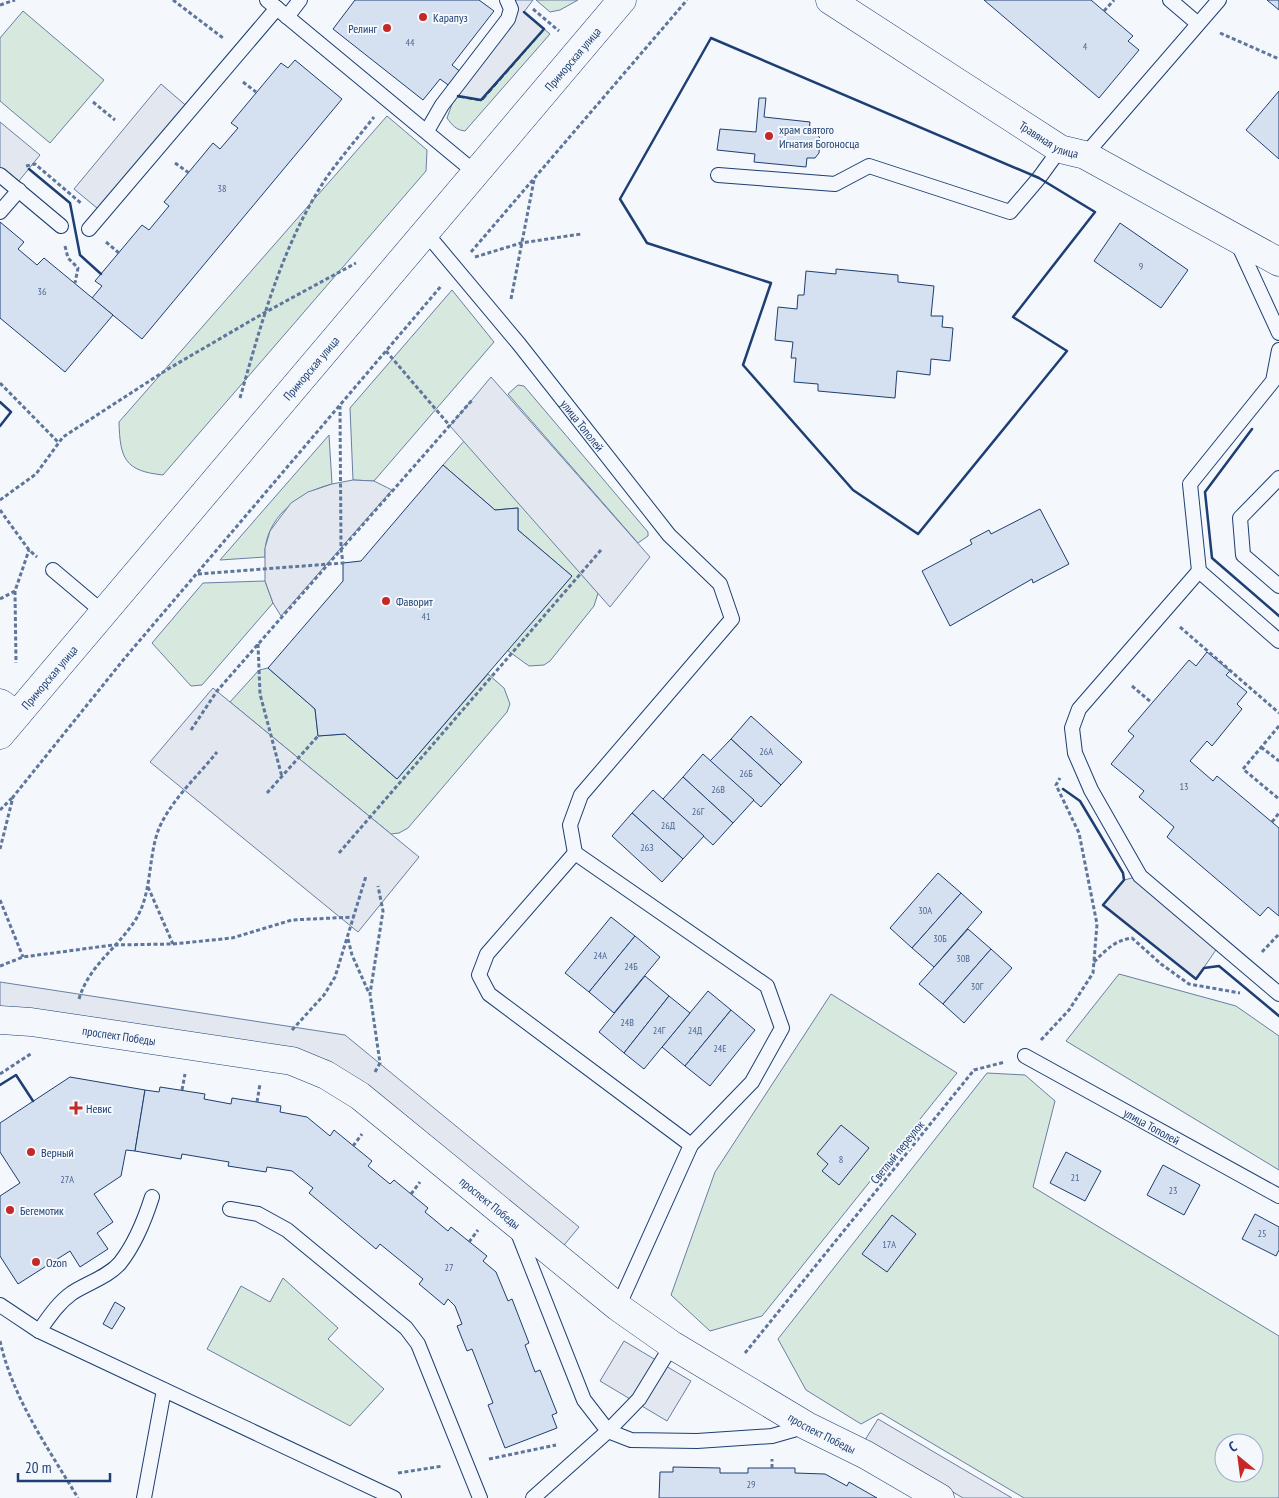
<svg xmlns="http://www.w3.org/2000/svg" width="1279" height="1498" font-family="'PT Sans Narrow',sans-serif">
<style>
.green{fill:#d7e8df;stroke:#687fa3;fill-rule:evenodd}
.parking{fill:#e3e8f0;stroke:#687fa3}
.building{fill:#d5e0f0;stroke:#1d3f73}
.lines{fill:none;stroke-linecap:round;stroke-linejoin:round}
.service-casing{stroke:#1d3f73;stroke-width:16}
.minor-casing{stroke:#1d3f73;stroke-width:29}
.tertiary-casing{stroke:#1d3f73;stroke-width:29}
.secondary-casing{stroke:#1d3f73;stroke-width:29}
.path{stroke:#5e769c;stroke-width:3;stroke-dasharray:4 2.5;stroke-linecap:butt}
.service{stroke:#f4f7fb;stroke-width:14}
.minor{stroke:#f4f7fb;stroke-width:28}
.tertiary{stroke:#f4f7fb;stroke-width:28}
.secondary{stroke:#f4f7fb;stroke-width:28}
.fence{stroke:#1d3f73;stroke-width:1;stroke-dasharray:6 2.5;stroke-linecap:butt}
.wall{stroke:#1d3f73;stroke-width:2.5}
.poi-dot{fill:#c62828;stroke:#f4f7fb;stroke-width:2}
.labels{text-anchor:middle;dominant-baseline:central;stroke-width:4;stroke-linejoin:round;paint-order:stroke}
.number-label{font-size:10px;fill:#4b6792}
.poi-label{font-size:12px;fill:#1d3f73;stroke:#f4f7fb;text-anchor:start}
.street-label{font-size:12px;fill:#1d3f73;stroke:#f4f7fb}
</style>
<rect width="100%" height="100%" fill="#f4f7fb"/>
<g class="green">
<polygon points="536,0 578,0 560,10 550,12"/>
<polygon points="23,11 104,80 50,143 0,101 0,38"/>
<path d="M544,29L550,34L465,131C456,130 452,125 447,118L452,104L458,96L481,99Z"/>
<path d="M387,116L427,150L426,171L163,475C125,471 120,459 119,422Z"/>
<polygon points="452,290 494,342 374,481 353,480 350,408"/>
<polygon points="518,385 524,386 648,532 648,536 638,543 508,394"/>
<path d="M329,435L332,484C299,492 263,519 265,557L220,560Z"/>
<polygon points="465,440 598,593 594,606 550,661 544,665 529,666 507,650 572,576 518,530 518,508 495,510 443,465"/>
<polygon points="265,581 273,603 202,685 191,686 152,643 203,583"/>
<polygon points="268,668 315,709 318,736 345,734 397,779 488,674 504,688 510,704 507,712 408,828 399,833 391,834 230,702 259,670"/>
<polygon points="1119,974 1236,1006 1279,1036 1279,1170 1066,1041"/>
<polygon points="831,994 957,1073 762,1316 710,1331 671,1295 715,1172"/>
<path d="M987,1073L1025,1075L1055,1101L1033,1187L1279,1336V1498H1024L881,1413L861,1424L806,1390L778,1339ZM1224,1443H1254V1473H1224Z"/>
<polygon points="283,1278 338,1328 328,1339 384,1389 350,1426 207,1349 241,1286 270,1302"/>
</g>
<g class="parking">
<polygon points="507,0 533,0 524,12 544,29 481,100 450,95 508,19"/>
<polygon points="161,84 190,109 103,213 74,189"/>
<polygon points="0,122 40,155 14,187 0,175"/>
<polygon points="491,377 650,557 610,607 450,426"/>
<polygon points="353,480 374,481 392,490 281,616 273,603 265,581 265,548 270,531 291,503 308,492 332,484"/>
<polygon points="213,688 419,857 358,932 150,762"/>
<polygon points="1140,876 1220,944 1196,979 1103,905 1124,880"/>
<polygon points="0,982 345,1035 579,1227 560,1250 327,1060 0,1010"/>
<polygon points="624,1341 691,1381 667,1421 600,1381"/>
<polygon points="878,1419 1012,1498 963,1498 865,1440"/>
</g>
<g class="building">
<polygon points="355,0 479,0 494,11 452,65 462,73 451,87 440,79 423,100 333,29"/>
<polygon points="984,0 1091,0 1133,36 1128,41 1139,50 1099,98"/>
<polygon points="1267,0 1279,0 1279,10"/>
<polygon points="295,60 342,99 142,339 92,298 102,286 95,281 142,225 149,230 169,206 164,202 213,143 220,149 238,128 231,123 281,63 288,68"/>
<polygon points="1279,91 1279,159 1246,130"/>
<polygon points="759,98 766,98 764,117 810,122 809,131 817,132 820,139 819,153 815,158 807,158 806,167 754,162 755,154 717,150 720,129 756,132"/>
<polygon points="0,222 24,242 18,249 37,265 44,258 113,315 65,372 0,318"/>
<polygon points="1120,223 1188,270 1161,308 1094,261"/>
<polygon points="836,269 898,275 898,282 934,286 931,316 943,316 942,327 953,328 950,361 931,359 930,375 897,371 895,398 818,391 818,384 794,382 796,358 791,358 793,342 775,340 778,307 797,309 798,295 804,295 806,271 836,274"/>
<polygon points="443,465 495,510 518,508 518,530 572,576 397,779 345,734 318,736 315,709 268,668 343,581 343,563 361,561"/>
<polygon points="1040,509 1069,564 1033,583 1032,579 950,626 922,571 972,544 970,540 989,530 991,534"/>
<polygon points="1207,652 1230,671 1226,675 1247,692 1237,704 1242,709 1212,746 1207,741 1190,761 1213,781 1217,776 1279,828 1279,916 1268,907 1260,916 1167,837 1174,827 1139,797 1144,791 1111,764 1134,736 1128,731 1189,660 1196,666"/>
<polygon points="751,716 802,762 781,785 731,739"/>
<polygon points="731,739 781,785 761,807 710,761"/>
<polygon points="703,754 754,800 733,823 683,777"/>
<polygon points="683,777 733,823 713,845 663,799"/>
<polygon points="653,790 704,836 683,859 632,813"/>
<polygon points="632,813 683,859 662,882 612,836"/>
<polygon points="938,873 961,893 912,948 890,928"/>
<polygon points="961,893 982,912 934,967 912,948"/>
<polygon points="611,917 635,936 589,992 565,973"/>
<polygon points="968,929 991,949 943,1004 919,984"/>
<polygon points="635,936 660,957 614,1013 589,992"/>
<polygon points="991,949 1012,968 964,1023 943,1004"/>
<polygon points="645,976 669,996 624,1053 599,1032"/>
<polygon points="708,991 731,1010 685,1066 662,1047"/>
<polygon points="669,996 690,1013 644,1069 624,1053"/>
<polygon points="731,1010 755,1030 710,1086 685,1066"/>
<polygon points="70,1077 145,1090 135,1151 126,1150 121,1176 94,1194 113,1222 97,1233 108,1249 80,1267 70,1251 18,1284 0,1256 0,1196 20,1183 0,1152 0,1123"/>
<polygon points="160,1087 205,1094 204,1099 231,1104 232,1098 281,1106 280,1112 307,1117 330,1136 334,1130 372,1161 368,1166 390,1184 394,1180 428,1208 425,1212 448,1231 451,1227 487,1256 483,1261 496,1272 508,1301 512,1299 529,1343 525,1345 535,1372 540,1370 557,1413 552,1415 557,1428 505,1448 488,1405 493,1403 472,1349 467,1351 457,1326 462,1324 455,1306 448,1299 444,1305 419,1284 423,1279 380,1244 376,1249 309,1193 313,1188 292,1171 267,1167 266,1172 228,1166 229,1162 182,1154 181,1159 135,1151 145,1090 159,1092"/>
<polygon points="841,1125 869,1148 839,1185 822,1171 828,1164 817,1154"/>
<polygon points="1066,1152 1101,1171 1085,1201 1050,1183"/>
<polygon points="1163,1165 1200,1185 1184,1215 1147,1195"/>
<polygon points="1255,1214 1279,1227 1279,1250 1276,1256 1242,1239"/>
<polygon points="892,1215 916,1234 887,1272 862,1254"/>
<polygon points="115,1302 125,1308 112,1329 103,1324"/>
<polygon points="673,1467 720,1468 720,1473 748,1473 748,1468 795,1468 795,1473 825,1474 847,1486 849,1482 877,1498 659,1498 660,1472 673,1472"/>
</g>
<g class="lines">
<g class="service-casing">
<g id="service">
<polyline points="267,0 477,174"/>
<polyline points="1170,0 1197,23"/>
<polyline points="287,17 300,0"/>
<polyline points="427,131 442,105 508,19 511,9 507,0"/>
<polyline points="1085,155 1219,0"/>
<polyline points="0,175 61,226"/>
<polyline points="718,175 835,184 869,166 1010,212 1039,178 1060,149"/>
<polyline points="0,212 19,190"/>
<polyline points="89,229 277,8"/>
<path id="s1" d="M426,233L519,344L669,535L720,584L732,619L581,795L570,825L575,853L767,986L782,1028L752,1082L691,1145L618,1307"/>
<polyline points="1238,244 1279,333"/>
<polyline points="1279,350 1273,381 1190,484 1199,571 1279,641"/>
<polyline points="1279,478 1240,518 1243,555 1279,586"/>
<polyline points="53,570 104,613"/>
<polyline points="1199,571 1079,709 1072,728 1075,753 1091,790 1140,876 1279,994"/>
<polyline points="575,853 487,954 479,975 489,994 691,1145"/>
<path id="s2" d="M1025,1056L1279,1196"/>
<polyline points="230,1209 258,1214 287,1230 406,1328 418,1344 480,1498"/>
<polyline points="518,1233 584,1400 608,1431 631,1440 697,1441 772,1436 807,1426"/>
<polyline points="0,1305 39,1331 394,1498"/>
<path d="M39,1331C49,1317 58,1303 72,1293C87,1283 108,1277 120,1263C135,1244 145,1219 152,1197"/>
<polyline points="144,1498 164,1390"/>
<polyline points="533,1498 608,1431 639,1399 672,1345"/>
</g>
</g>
<g class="minor-casing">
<g id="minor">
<path id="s3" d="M830,0L1060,149L1085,155L1279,262"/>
<path id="s4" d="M0,1020L31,1022L292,1061L326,1075L360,1096L618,1307L672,1345L807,1426L866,1455L940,1498"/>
</g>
</g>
<g class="tertiary-casing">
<polyline id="tertiary" points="0,703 17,715"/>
</g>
<g class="secondary-casing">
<g id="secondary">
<path id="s5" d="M0,735L622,0"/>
</g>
</g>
<g class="path">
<polyline points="173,0 223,38"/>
<polyline points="0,5 15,0"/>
<polyline points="533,9 559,31"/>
<polyline points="1104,11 1114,0"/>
<polyline points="1220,33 1279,59"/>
<polyline points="243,82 256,92"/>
<polyline points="93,102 115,120"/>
<polyline points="175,163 189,173"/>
<polyline points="26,166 35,164 82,204"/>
<polyline points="106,242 119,253"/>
<polyline points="65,246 68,258 78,268 75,283"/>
<polyline points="471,252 687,0"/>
<polyline points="475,257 521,243 581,234"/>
<polyline points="511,299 534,180"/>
<polyline points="386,351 450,426"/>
<polyline points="0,383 59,443"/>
<path d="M240,398C262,321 283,241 329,174C343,155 359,136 374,117"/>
<polyline points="0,500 36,474 63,437 168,369 264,313 356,263"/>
<polyline points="0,510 29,550 37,557"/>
<polyline points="198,574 343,563 341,549 340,406"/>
<polyline points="15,591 16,663"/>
<polyline points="0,599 15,591 29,550"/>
<polyline points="1180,627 1279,713"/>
<polyline points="258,644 260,694 282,777"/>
<polyline points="1132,686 1152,703"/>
<polyline points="1279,726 1243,769 1279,799"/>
<polyline points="191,730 217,691 473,399"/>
<polyline points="1261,747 1279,761"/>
<polyline points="267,793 318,736"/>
<polyline points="0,810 12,798"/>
<polyline points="1272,822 1279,813"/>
<polyline points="0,849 13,797 124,659 442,285"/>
<polyline points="339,853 601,550"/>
<polyline points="148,887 173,944"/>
<polyline points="0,900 23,957"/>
<polyline points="348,939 352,955 369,993"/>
<polyline points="1262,952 1279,934"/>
<path d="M1094,962C1106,950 1115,940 1132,938L1161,964L1189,984L1240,993"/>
<polyline points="0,966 23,957 113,945 173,944 232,938 292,920 354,917"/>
<path d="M79,999C89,965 118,948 136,919C152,893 148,859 158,831C169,802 198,776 217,752"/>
<polyline points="292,1030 324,995 335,977 366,876"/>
<polyline points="1041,1040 1069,1010 1093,973 1097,924 1079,833 1056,785 1060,778"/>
<polyline points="375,1072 380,1063 370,994 383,911 378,886"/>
<polyline points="0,1074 32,1053"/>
<polyline points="182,1090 185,1074"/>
<polyline points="257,1102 260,1084"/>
<polyline points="353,1146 362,1134"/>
<polyline points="411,1194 420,1182"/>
<polyline points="469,1242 478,1230"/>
<path d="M0,1341C13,1399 48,1448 78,1498"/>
<polyline points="745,1353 974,1070 1005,1062"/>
<polyline points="489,1459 556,1445"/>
<polyline points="772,1468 772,1459"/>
<polyline points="398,1473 443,1466"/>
</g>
<use href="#service" class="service"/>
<use href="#minor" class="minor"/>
<use href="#tertiary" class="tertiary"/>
<use href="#secondary" class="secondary"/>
<polyline class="fence" points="458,97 482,101 544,30"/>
<g class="wall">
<polygon points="711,38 1039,178 1095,212 1013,317 1067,351 918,534 853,490 743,365 771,283 647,243 620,199"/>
<polyline points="458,96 481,100 544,29 524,12"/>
<polyline points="29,169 70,203 80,255 101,274"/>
<polyline points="0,402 11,412 0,426"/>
<polyline points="1252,429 1205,492 1212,558 1279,616"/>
<polyline points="1063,789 1080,801 1123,873 1124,880 1103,905 1196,979 1204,968 1219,966 1279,1016"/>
<polyline points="0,1085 16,1075 33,1101"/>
</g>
</g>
<g class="poi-dot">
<circle cx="423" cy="17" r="5"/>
<circle cx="387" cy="28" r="5"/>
<circle cx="769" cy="136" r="5"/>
<circle cx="386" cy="601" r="5"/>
<path d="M73.5 1100.5h5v5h5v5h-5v5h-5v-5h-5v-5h5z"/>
<circle cx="31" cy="1152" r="5"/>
<circle cx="10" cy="1210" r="5"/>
<circle cx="36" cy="1262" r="5"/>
</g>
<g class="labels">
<g class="number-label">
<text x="410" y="42">44</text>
<text x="1085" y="46">4</text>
<text x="222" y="188">38</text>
<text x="1141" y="266">9</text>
<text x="42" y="291">36</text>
<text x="426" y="616">41</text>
<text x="766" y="751">26А</text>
<text x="746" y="773">26Б</text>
<text x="1184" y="786">13</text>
<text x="718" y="789">26В</text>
<text x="698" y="811">26Г</text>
<text x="668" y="825">26Д</text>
<text x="647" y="847">26З</text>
<text x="925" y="910">30А</text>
<text x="940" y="938">30Б</text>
<text x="600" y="955">24А</text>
<text x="963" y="958">30В</text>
<text x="631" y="966">24Б</text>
<text x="977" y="986">30Г</text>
<text x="627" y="1022">24В</text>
<text x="659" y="1030">24Г</text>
<text x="695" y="1030">24Д</text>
<text x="720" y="1048">24Е</text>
<text x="841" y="1159">8</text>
<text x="1075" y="1177">21</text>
<text x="67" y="1179">27А</text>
<text x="1173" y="1190">23</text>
<text x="1262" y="1233">25</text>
<text x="889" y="1244">17А</text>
<text x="449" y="1267">27</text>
<text x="751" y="1484">29</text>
</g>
<g class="poi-label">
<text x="433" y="17">Карапуз</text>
<text x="377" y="28" text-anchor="end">Релинг</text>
<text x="779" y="129">храм святого<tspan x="779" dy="14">Игнатия Богоносца</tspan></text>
<text x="396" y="601">Фаворит</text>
<text x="86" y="1108">Невис</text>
<text x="41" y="1152">Верный</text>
<text x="20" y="1210">Бегемотик</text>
<text x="46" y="1262">Ozon</text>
</g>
<g class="street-label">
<text stroke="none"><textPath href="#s5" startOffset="886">Приморская улица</textPath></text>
<text stroke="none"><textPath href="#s3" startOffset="260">Травяная улица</textPath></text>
<text stroke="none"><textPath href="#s5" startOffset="481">Приморская улица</textPath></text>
<text stroke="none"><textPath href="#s1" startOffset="248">улица Тополей</textPath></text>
<text stroke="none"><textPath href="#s5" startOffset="76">Приморская улица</textPath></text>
<text stroke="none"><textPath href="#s4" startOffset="120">проспект Победы</textPath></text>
<text stroke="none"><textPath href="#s2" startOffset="145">улица Тополей</textPath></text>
<text transform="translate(897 1152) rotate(-51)">Светлый переулок</text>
<text stroke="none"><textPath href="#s4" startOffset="540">проспект Победы</textPath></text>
<text stroke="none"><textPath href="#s4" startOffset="945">проспект Победы</textPath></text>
</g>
</g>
<g transform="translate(1239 1458) rotate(331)"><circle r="24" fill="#f4f7fb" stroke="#9eadc5"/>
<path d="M0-4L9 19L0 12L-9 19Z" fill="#c62828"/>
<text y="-8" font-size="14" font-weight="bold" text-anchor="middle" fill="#1d3f73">С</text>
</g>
<path d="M18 1473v8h92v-8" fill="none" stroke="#1d3f73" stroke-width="2.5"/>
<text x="25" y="1473" font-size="15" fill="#1d3f73" stroke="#f4f7fb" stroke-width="4" paint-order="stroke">20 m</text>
</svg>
